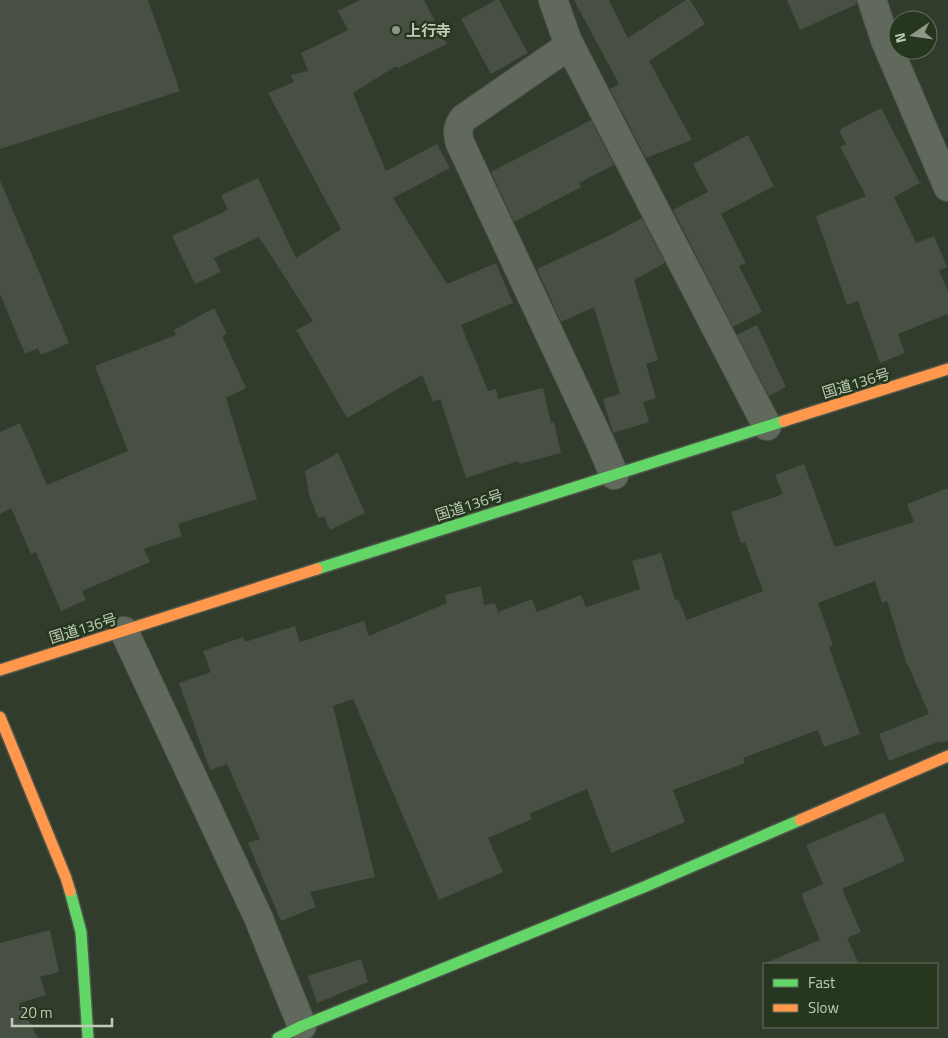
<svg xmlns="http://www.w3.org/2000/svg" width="948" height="1038" font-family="'Titillium Web','Noto Sans JP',sans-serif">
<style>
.building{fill:#475042}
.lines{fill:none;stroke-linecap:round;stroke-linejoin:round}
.street-casing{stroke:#4e564a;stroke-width:30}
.fast-casing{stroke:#4e564a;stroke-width:14}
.slow-casing{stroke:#4e564a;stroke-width:14}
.street{stroke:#60695c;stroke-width:28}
.fast{stroke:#63d668;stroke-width:11}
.slow{stroke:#ff974d;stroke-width:11}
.poi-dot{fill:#8d9986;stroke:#27371f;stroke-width:2}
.labels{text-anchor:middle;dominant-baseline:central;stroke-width:5;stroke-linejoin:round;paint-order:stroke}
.poi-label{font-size:15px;font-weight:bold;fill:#becbb7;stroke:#27371f;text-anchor:start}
.street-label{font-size:15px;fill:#becbb7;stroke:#27371f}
</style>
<rect width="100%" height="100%" fill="#323c2c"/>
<g class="building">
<polygon points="0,0 148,0 180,91 0,149"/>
<polygon points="360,0 424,0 447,44 398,68 396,66 353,93 386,171 437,144 450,168 393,198 447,284 496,263 513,303 461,325 488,391 496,389 498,399 543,388 551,423 554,422 561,453 519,464 518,461 466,478 440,399 433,402 422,375 347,418 296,330 313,321 259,237 214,258 221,272 195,284 172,236 228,210 221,195 258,178 296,258 341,229 268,93 294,82 291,75 308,71 301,53 348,30 338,11"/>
<polygon points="496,0 499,0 528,53 491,74 461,19"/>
<polygon points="574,0 609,0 628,38 686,0 690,0 705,24 649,61 692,140 646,158 610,89 619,84"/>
<polygon points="787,0 857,0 857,4 800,30"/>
<polygon points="881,108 920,183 894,197 916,243 934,236 947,267 939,270 948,291 948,314 898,334 905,353 880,363 858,301 847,305 816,216 866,196 840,147 846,144 839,130"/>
<polygon points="591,120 614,165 579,183 581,187 514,222 491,172"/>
<polygon points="748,135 774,186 721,214 746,263 739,266 762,312 733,327 673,210 708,192 693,164"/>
<polygon points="0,180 69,343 41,355 38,348 25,354 0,294"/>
<polygon points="642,218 665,263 634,280 658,360 646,364 656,398 643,402 649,422 613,433 603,399 620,394 594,307 561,322 537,269 606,237"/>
<polygon points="214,308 227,334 222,336 246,388 226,398 257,499 178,524 182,536 144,549 150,562 82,591 86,600 61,611 36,552 31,554 11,508 0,514 0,432 20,423 47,485 128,451 95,366 176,335 174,330"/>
<polygon points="757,325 786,387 769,396 737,335"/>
<polygon points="338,453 365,513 330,530 324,516 318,518 309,494 305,471"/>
<polygon points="804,464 835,547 914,522 907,504 948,488 948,741 941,742 940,741 889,761 879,734 929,714 908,665 907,665 887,601 882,603 875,581 818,603 833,645 829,647 860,734 824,747 818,730 743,758 745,763 673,790 685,822 611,853 587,789 529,814 532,819 488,838 503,872 439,900 353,699 333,706 375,877 310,892 316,907 281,921 248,843 260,839 227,764 210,770 179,683 211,672 203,651 243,637 245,642 295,626 300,642 364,621 369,636 447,603 445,595 481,586 484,605 495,603 498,612 532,599 537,612 581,595 586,607 640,589 632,561 661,553 675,600 678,599 687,620 763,591 745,542 741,543 731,512 783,494 775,475"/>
<polygon points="884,812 905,861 842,889 861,932 847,938 859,964 763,964 820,940 801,894 823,884 806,845"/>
<polygon points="50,930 59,972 40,977 46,995 19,1003 38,1038 0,1038 0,943"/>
<polygon points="361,959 368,982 317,1003 308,976"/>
</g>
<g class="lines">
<g class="street-casing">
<g id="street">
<polyline points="553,0 568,42 767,426"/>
<polyline points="872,0 885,40 948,187"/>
<path d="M570,45L464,118C457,127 457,132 460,143L601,444L614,475"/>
<polyline points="124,631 258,917 302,1026"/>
</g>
</g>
<g class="fast-casing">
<g id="fast">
<polyline points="317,569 784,421"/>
<polyline points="70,891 81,932 88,1038"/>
<polyline points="278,1038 302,1026 644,887 800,820"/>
</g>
</g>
<g class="slow-casing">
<g id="slow">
<polyline points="784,421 948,369"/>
<polyline points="0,670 317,569"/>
<polyline points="0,717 66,878 70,891"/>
<polyline points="800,820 948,756"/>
</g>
</g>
<use href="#street" class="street"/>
<use href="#fast" class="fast"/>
<use href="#slow" class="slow"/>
</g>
<circle class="poi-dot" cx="396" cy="30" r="5"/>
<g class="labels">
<g class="poi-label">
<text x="406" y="30">上行寺</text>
</g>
<g class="street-label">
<text transform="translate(856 383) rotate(-17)">国道136号</text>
<text transform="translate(469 505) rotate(-18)">国道136号</text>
<text transform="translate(83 628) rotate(-17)">国道136号</text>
</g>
</g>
<rect x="763" y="963" width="175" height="65" fill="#27371f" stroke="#63725c"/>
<rect x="773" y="979" width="25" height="8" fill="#63d668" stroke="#63725c"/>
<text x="808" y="988" font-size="15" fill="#becbb7">Fast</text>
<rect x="773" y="1004" width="25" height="8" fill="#ff974d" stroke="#63725c"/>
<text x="808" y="1013" font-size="15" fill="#becbb7">Slow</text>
<g transform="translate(913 35) rotate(257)"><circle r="24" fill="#27371f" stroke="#63725c"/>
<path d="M0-4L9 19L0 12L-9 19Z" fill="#8d9986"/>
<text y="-8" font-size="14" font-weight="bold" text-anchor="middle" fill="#becbb7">N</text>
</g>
<path d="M12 1018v8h100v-8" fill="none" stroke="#becbb7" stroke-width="2.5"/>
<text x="20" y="1018" font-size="15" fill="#becbb7" stroke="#27371f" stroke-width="4" paint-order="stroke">20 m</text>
</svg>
